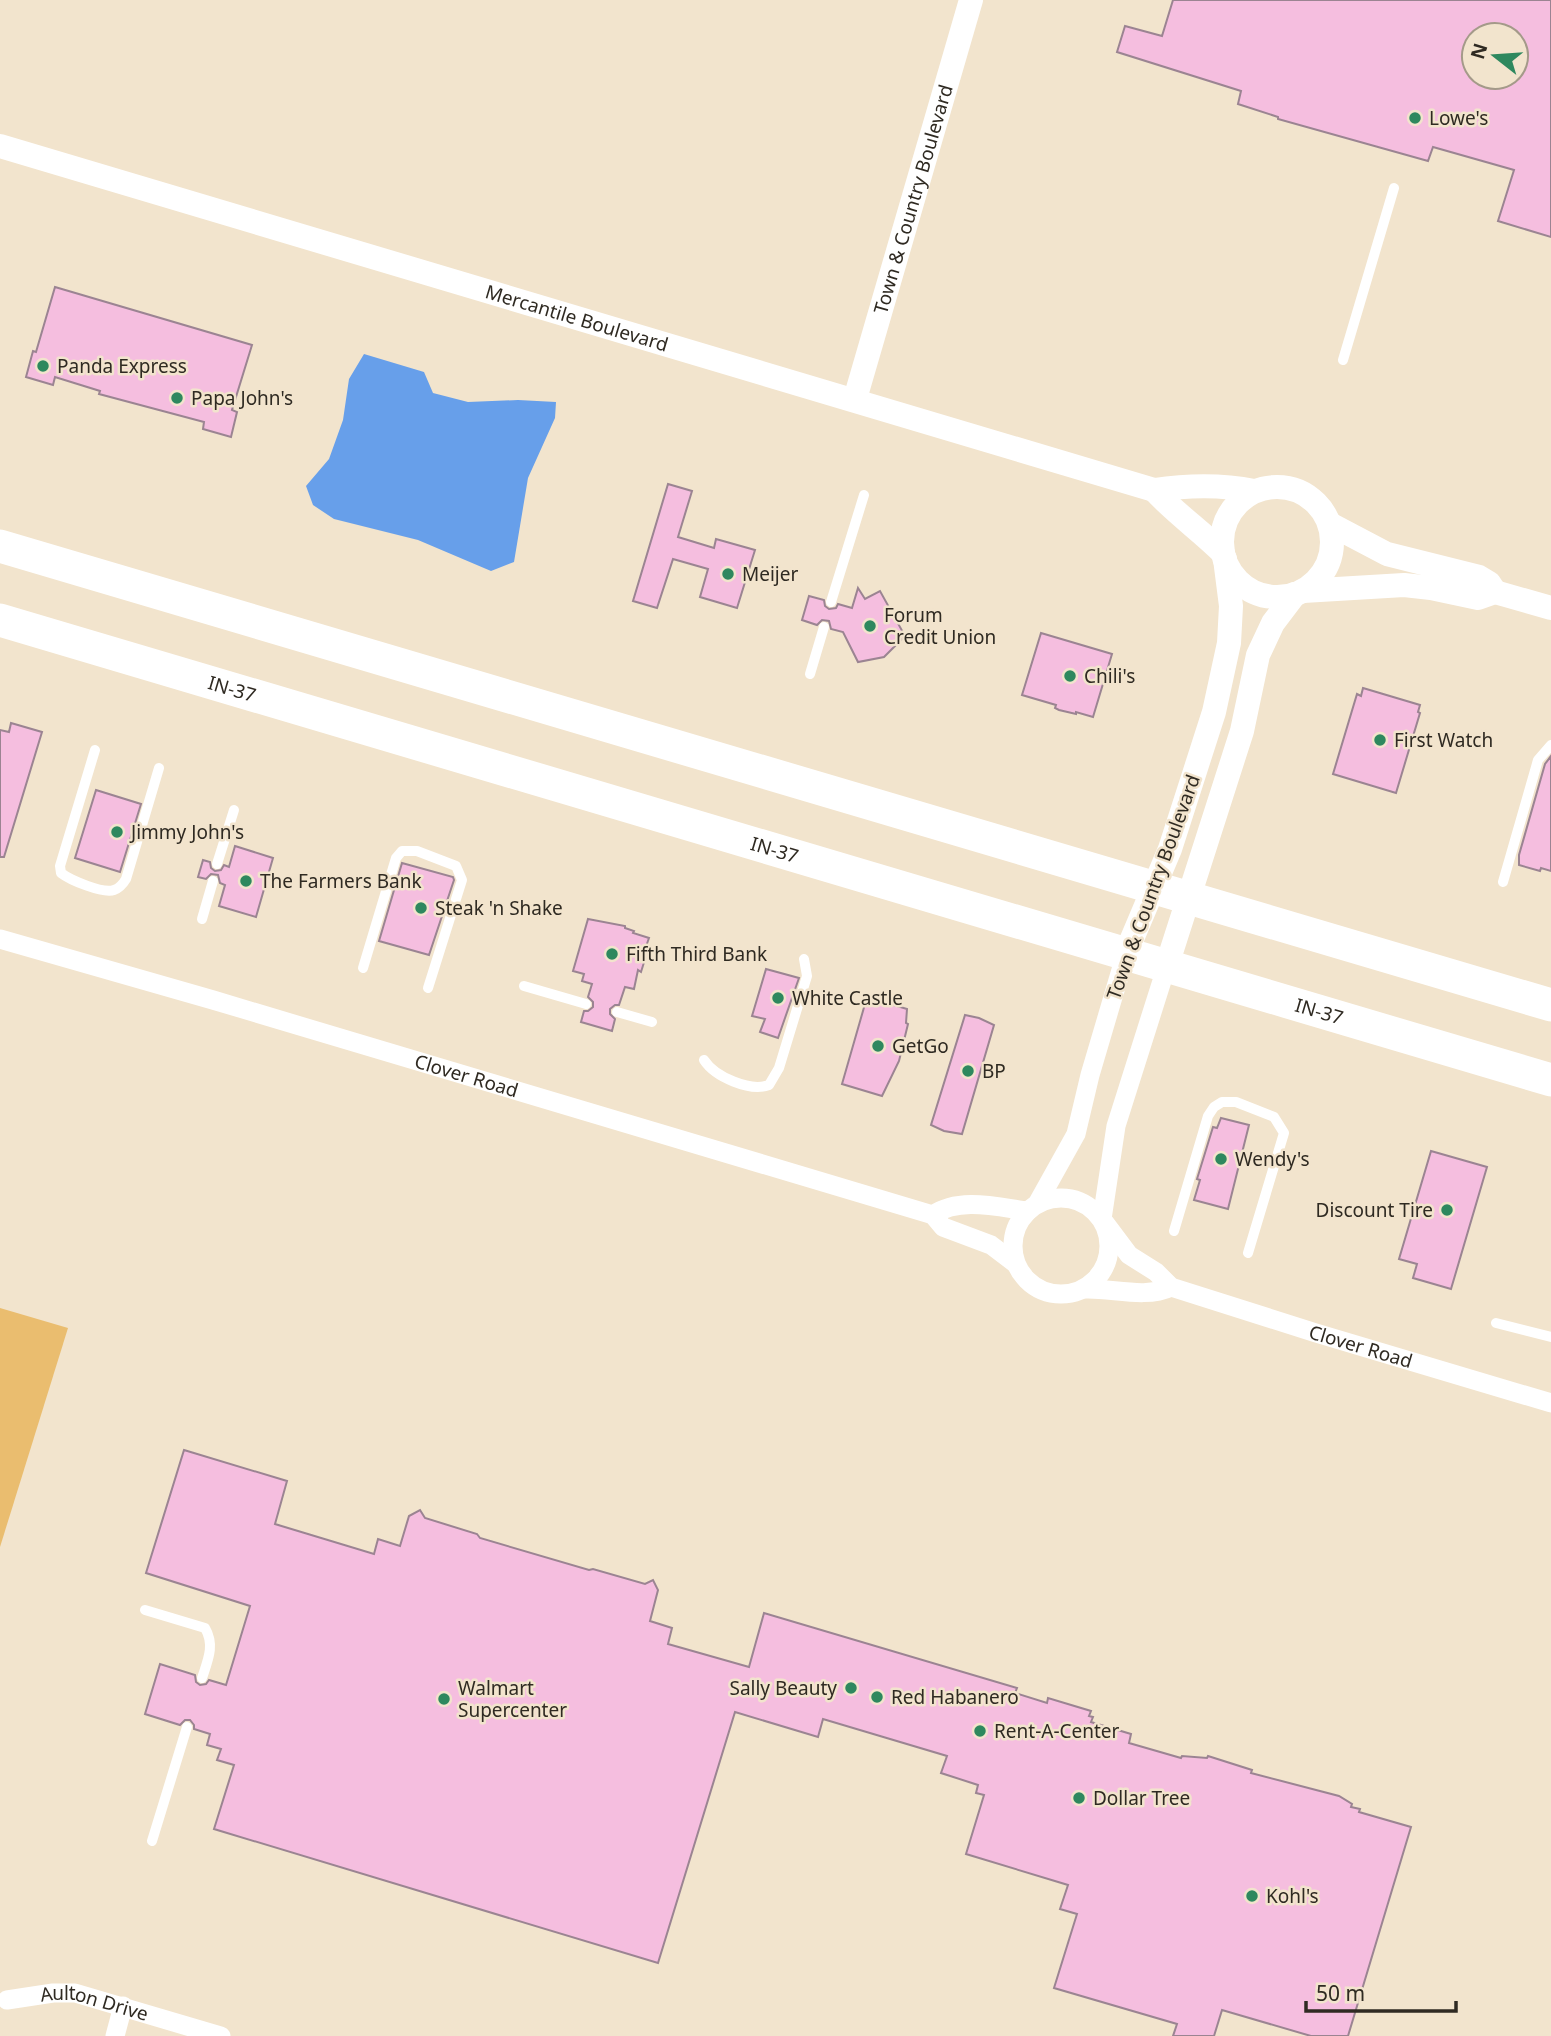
<svg xmlns="http://www.w3.org/2000/svg" width="1551" height="2036" font-family="'Noto Sans',sans-serif">
<style>
.green{fill:#eabd6f}
.water{fill:#679fea}
.building{fill:#f5bedf;stroke:#9b8492;stroke-width:2;fill-rule:evenodd}
.lines{fill:none;stroke-linecap:round;stroke-linejoin:round}
.service{stroke:#fff;stroke-width:10}
.minor{stroke:#fff;stroke-width:19}
.tertiary{stroke:#fff;stroke-width:24}
.trunk{stroke:#fff;stroke-width:33}
.poi-dot{fill:#2e885e;stroke:#f2e4cd;stroke-width:2.5}
.labels{text-anchor:middle;dominant-baseline:central;stroke-width:5;stroke-linejoin:round;paint-order:stroke}
.poi-label{font-size:19px;fill:#2f2a22;stroke:#f2e4cd;text-anchor:start}
.street-label{font-size:19px;fill:#2f2a22;stroke:#f2e4cd}
</style>
<rect width="100%" height="100%" fill="#f2e4cd"/>
<polygon class="green" points="0,1308 68,1328 0,1547"/>
<polygon class="water" points="364,354 424,372 433,393 468,402 518,400 556,402 555,418 528,478 514,562 491,571 418,540 334,519 313,505 306,486 329,459 343,420 349,379"/>
<g class="building">
<path d="M1173,0H1551V237L1498,221L1514,170L1433,147L1428,161L1278,119V117L1238,104L1241,91L1117,52L1125,26L1162,36ZM1474,35H1516V77H1474Z"/>
<polygon points="55,287 252,345 232,410 237,412 231,437 203,429 204,422 99,394 100,391 55,377 53,385 26,377 33,351 36,352"/>
<polygon points="668,484 692,491 678,537 714,548 716,539 755,550 737,608 700,597 708,569 673,559 657,608 633,601"/>
<polygon points="858,588 865,599 880,591 905,636 884,657 858,662 843,632 831,629 829,621 822,620 817,625 802,620 809,596 824,600 825,606 829,609 836,608 838,604 852,608"/>
<polygon points="1041,633 1112,654 1093,717 1076,712 1076,714 1059,710 1055,708 1056,705 1022,695"/>
<polygon points="1363,688 1420,705 1418,712 1420,713 1396,793 1333,774 1357,694 1361,696"/>
<polygon points="11,723 42,732 4,857 0,857 0,730 9,732"/>
<polygon points="1551,756 1551,871 1541,868 1540,871 1519,865 1519,855 1545,764"/>
<polygon points="96,790 141,804 120,872 75,858"/>
<polygon points="235,846 273,858 256,917 219,906 225,885 220,883 218,875 211,874 206,879 198,877 203,860 210,862 211,868 215,871 221,870 224,865 229,867"/>
<polygon points="402,863 453,877 454,880 429,955 379,941"/>
<polygon points="588,919 625,926 625,928 634,931 633,933 649,938 643,955 646,956 641,972 638,970 634,989 625,987 619,1005 615,1005 610,1009 610,1014 615,1019 612,1031 581,1022 584,1011 588,1011 593,1007 593,1002 588,997 592,984 582,981 584,974 573,971"/>
<polygon points="766,969 799,978 778,1038 760,1032 765,1019 752,1016"/>
<polygon points="867,997 907,1009 906,1023 908,1024 899,1061 882,1096 842,1084"/>
<polygon points="965,1015 979,1018 994,1025 962,1134 944,1131 931,1125"/>
<polygon points="1221,1118 1249,1125 1228,1209 1194,1200 1200,1180 1197,1179 1213,1127 1217,1128"/>
<polygon points="1431,1151 1487,1167 1451,1289 1413,1278 1417,1264 1399,1259"/>
<polygon points="184,1450 287,1481 275,1524 374,1554 378,1539 400,1546 409,1516 420,1510 425,1518 477,1534 480,1538 589,1570 593,1569 645,1584 653,1580 658,1590 650,1621 672,1628 668,1644 749,1667 764,1613 1017,1688 1015,1693 1047,1703 1048,1698 1091,1711 1089,1716 1093,1717 1091,1722 1131,1734 1129,1743 1181,1758 1182,1756 1207,1758 1208,1756 1252,1770 1251,1773 1339,1796 1352,1804 1351,1807 1360,1809 1359,1812 1411,1827 1348,2036 1311,2036 1222,2010 1214,2036 1173,2036 1177,2024 1054,1988 1077,1914 1060,1909 1068,1885 966,1854 984,1795 976,1793 978,1785 941,1773 947,1756 823,1719 818,1737 735,1712 658,1963 214,1829 234,1765 217,1760 221,1749 207,1745 210,1734 194,1729 194,1725 190,1720 185,1720 180,1725 145,1714 160,1664 195,1675 196,1682 200,1685 206,1684 209,1680 226,1685 250,1606 146,1573"/>
</g>
<g class="lines">
<g class="service">
<polyline points="1343,360 1394,188"/>
<polyline points="831,602 864,495"/>
<polyline points="810,674 824,627"/>
<path d="M95,750L60,866L61,873C70,880 103,894 114,890C120,888 123,884 126,879L159,768"/>
<polyline points="217,864 234,810"/>
<polyline points="1503,882 1538,760 1551,745"/>
<polyline points="202,919 213,881"/>
<polyline points="363,968 396,858 402,851 417,851 456,866 462,880 428,988"/>
<polyline points="524,986 586,1004"/>
<polyline points="617,1012 652,1022"/>
<path d="M704,1060C715,1077 750,1092 769,1085L779,1068L807,976L804,959"/>
<polyline points="1174,1231 1208,1116 1214,1107 1222,1102 1236,1102 1274,1117 1284,1133 1248,1253"/>
<polyline points="1496,1323 1551,1337"/>
<path d="M145,1610L205,1628C215,1645 208,1660 202,1678"/>
<polyline points="152,1841 187,1727"/>
</g>
<g class="minor">
<path id="s1" d="M0,939L213,1000L933,1215L943,1227L991,1245L1016,1264"/>
<circle cx="1061" cy="1246" r="48"/>
<polyline points="1037,1204 1076,1134 1090,1075 1126,953"/>
<path d="M933,1215C959,1197 997,1207 1028,1211"/>
<polyline points="1102,1219 1116,1126 1167,965"/>
<path id="s2" d="M1105,1223L1129,1255L1156,1272L1171,1287L1316,1333L1551,1403"/>
<path d="M1085,1289C1113,1288 1145,1299 1171,1287"/>
<path id="s3" d="M7,2000L53,1993H75L221,2036"/>
<polyline points="115,2036 123,2006"/>
</g>
<g class="tertiary">
<path id="s4" d="M0,146L1154,490C1188,485 1220,484 1254,491"/>
<path id="s5" d="M855,399L971,0"/>
<circle cx="1277" cy="542" r="55"/>
<path d="M1154,490C1175,513 1201,531 1223,553"/>
<polyline points="1330,524 1387,554 1479,577 1489,583 1495,592"/>
<polyline points="1303,591 1404,585 1431,588 1478,598 1495,592 1551,608"/>
<polyline points="1126,953 1170,849 1214,712 1229,643 1231,606 1225,559"/>
<polyline points="1167,965 1242,731 1258,655 1273,623 1295,594"/>
</g>
<g class="trunk">
<polyline points="0,546 1551,1005"/>
<path id="s6" d="M0,620L1551,1080"/>
</g>
</g>
<g class="poi-dot">
<circle cx="1415" cy="118" r="7"/>
<circle cx="43" cy="366" r="7"/>
<circle cx="177" cy="398" r="7"/>
<circle cx="728" cy="574" r="7"/>
<circle cx="870" cy="626" r="7"/>
<circle cx="1070" cy="676" r="7"/>
<circle cx="1380" cy="740" r="7"/>
<circle cx="117" cy="832" r="7"/>
<circle cx="246" cy="881" r="7"/>
<circle cx="421" cy="908" r="7"/>
<circle cx="612" cy="954" r="7"/>
<circle cx="778" cy="998" r="7"/>
<circle cx="878" cy="1046" r="7"/>
<circle cx="968" cy="1071" r="7"/>
<circle cx="1221" cy="1159" r="7"/>
<circle cx="1447" cy="1210" r="7"/>
<circle cx="851" cy="1688" r="7"/>
<circle cx="877" cy="1697" r="7"/>
<circle cx="444" cy="1699" r="7"/>
<circle cx="980" cy="1731" r="7"/>
<circle cx="1079" cy="1798" r="7"/>
<circle cx="1252" cy="1896" r="7"/>
</g>
<g class="labels">
<g class="poi-label">
<text x="1429" y="118">Lowe's</text>
<text x="57" y="366">Panda Express</text>
<text x="191" y="398">Papa John's</text>
<text x="742" y="574">Meijer</text>
<text x="884" y="615">Forum<tspan x="884" dy="22">Credit Union</tspan></text>
<text x="1084" y="676">Chili's</text>
<text x="1394" y="740">First Watch</text>
<text x="131" y="832">Jimmy John's</text>
<text x="260" y="881">The Farmers Bank</text>
<text x="435" y="908">Steak 'n Shake</text>
<text x="626" y="954">Fifth Third Bank</text>
<text x="792" y="998">White Castle</text>
<text x="892" y="1046">GetGo</text>
<text x="982" y="1071">BP</text>
<text x="1235" y="1159">Wendy's</text>
<text x="1433" y="1210" text-anchor="end">Discount Tire</text>
<text x="458" y="1688">Walmart<tspan x="458" dy="22">Supercenter</tspan></text>
<text x="837" y="1688" text-anchor="end">Sally Beauty</text>
<text x="891" y="1697">Red Habanero</text>
<text x="994" y="1731">Rent-A-Center</text>
<text x="1093" y="1798">Dollar Tree</text>
<text x="1266" y="1896">Kohl's</text>
</g>
<g class="street-label">
<text stroke="none"><textPath href="#s5" startOffset="208">Town &amp; Country Boulevard</textPath></text>
<text stroke="none"><textPath href="#s4" startOffset="602">Mercantile Boulevard</textPath></text>
<text stroke="none"><textPath href="#s6" startOffset="242">IN-37</textPath></text>
<text stroke="none"><textPath href="#s6" startOffset="808">IN-37</textPath></text>
<text transform="translate(1153 887) rotate(-70)">Town &amp; Country Boulevard</text>
<text stroke="none"><textPath href="#s6" startOffset="1376">IN-37</textPath></text>
<text stroke="none"><textPath href="#s1" startOffset="486">Clover Road</textPath></text>
<text stroke="none"><textPath href="#s2" startOffset="292">Clover Road</textPath></text>
<text stroke="none"><textPath href="#s3" startOffset="89">Aulton Drive</textPath></text>
</g>
</g>
<g transform="translate(1495 56) rotate(287)"><circle r="33" fill="#f2e4cd" stroke="#a49a89" stroke-width="2"/>
<path d="M0-5L12 26L0 18L-12 26Z" fill="#2e885e"/>
<text y="-10" font-size="19" font-weight="bold" text-anchor="middle" fill="#2f2a22">N</text>
</g>
<path d="M1306 2001v10h150v-10" fill="none" stroke="#2f2a22" stroke-width="3.5"/>
<text x="1316" y="2001" font-size="21" fill="#2f2a22" stroke="#f2e4cd" stroke-width="5" paint-order="stroke">50 m</text>
</svg>
